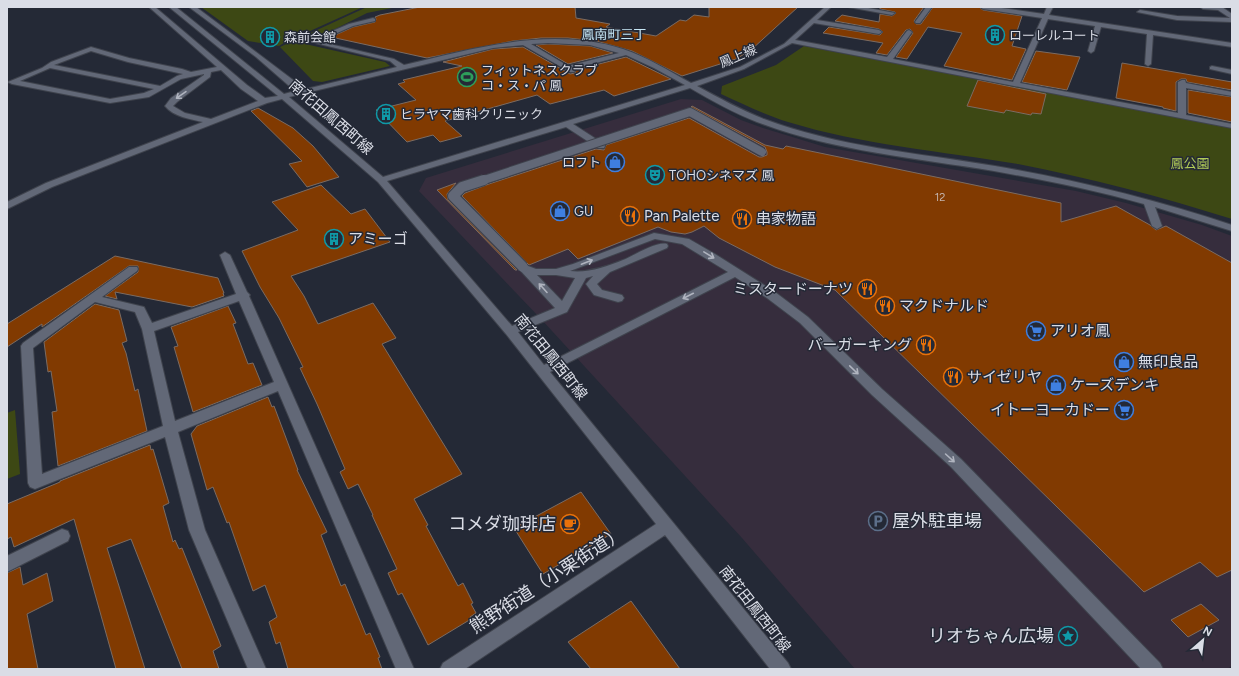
<svg xmlns="http://www.w3.org/2000/svg" width="1239" height="676" font-family="Figtree,'Noto Sans JP',sans-serif">
<style>
.commercial{fill:#362d3d}
.green{fill:#3d4814}
.building{fill:#813a01;stroke:#7b6b62}
.lines{fill:none;stroke-linecap:round;stroke-linejoin:round}
.minor-casing{stroke:#3f434d;stroke-width:2}
.minor{fill:#626877;fill-rule:evenodd}
.minor-bridge-far1-casing{stroke:#3f434d;stroke-width:10;stroke-linecap:butt}
.minor-bridge-casing{stroke:#3f434d;stroke-width:12;stroke-linecap:butt}
.minor-bridge-far1{stroke:#626877;stroke-width:8}
.minor-bridge{stroke:#626877;stroke-width:10}
.oneway{stroke:#b0b4bf}
.labels{text-anchor:middle;dominant-baseline:central;stroke-width:3;stroke-linejoin:round;paint-order:stroke}
.far-number-label{font-size:11px;fill:#c4b4ad}
.far-neighbourhood-label{font-size:13px;fill:#c8e8f7;stroke:#242936}
.far-poi-label{font-size:13px;fill:#dadde6;stroke:#242936;text-anchor:start}
.far-street-label{font-size:13px;fill:#dadde6;stroke:#242936}
.far-park-label{font-size:13px;fill:#b2cc58;stroke:#242936}
.street-label{font-size:15px;fill:#dadde6;stroke:#242936}
.poi-label{font-size:15px;fill:#dadde6;stroke:#242936;text-anchor:start}
.near-poi-label{font-size:18px;fill:#dadde6;stroke:#242936;text-anchor:end}
.near-street-label{font-size:18px;fill:#dadde6;stroke:#242936}
</style>
<rect width="100%" height="100%" fill="#242936"/>
<polygon class="commercial" points="681,99 702,100 741,120 763,128 825,147 1076,191 1126,203 1202,225 1232,236 1232,666 1227,669 855,669 742,538 541,319 419,191 426,178"/>
<g class="green">
<polygon points="201,7 363,7 310,31 304,30 279,46 248,41"/>
<polygon points="367,7 397,7 367,13 305,44 385,62 390,66 322,82 313,81 280,47"/>
<path d="M804,46L1232,128V219C1162,197 1090,178 1018,164C941,151 863,145 788,122C765,115 743,104 721,94L722,86L776,65Z"/>
<polygon points="15,410 20,474 7,479 7,413"/>
</g>
<g class="building">
<polygon points="420,7 575,7 576,18 610,24 606,27 656,36 680,20 686,21 694,15 709,17 709,7 798,7 751,50 736,59 682,76 632,51 596,41 568,38 541,38 513,41 427,58 331,37 353,27 375,22 376,19 375,17 380,15"/>
<polygon points="880,7 924,7 914,21 916,24 921,24 933,7 979,7 983,10 1022,16 1012,46 1026,49 1012,80 944,66 962,33 928,27 907,59 896,57 913,33 910,29 906,30 887,55 876,53 883,43 823,33 829,27 880,35 883,32 879,29 835,21 842,15 879,22 880,14 892,16 896,13 895,12 880,9"/>
<polygon points="548,44 590,46 613,53 568,64 536,45"/>
<polygon points="523,47 570,74 575,73 576,70 626,57 671,79 614,96 604,90 550,104 537,95 445,121 462,136 440,142 433,135 407,142 376,110 416,100 398,84 405,82 403,80 462,66 443,62 493,49"/>
<polygon points="1036,51 1080,57 1067,90 1022,82"/>
<polygon points="1122,63 1232,82 1232,90 1187,82 1186,79 1181,79 1176,82 1176,111 1163,108 1163,107 1116,98"/>
<polygon points="978,80 1046,94 1041,114 1032,113 1031,115 1006,110 1004,113 967,106"/>
<polygon points="1188,90 1232,97 1232,122 1188,113"/>
<polygon points="692,106 765,145 783,149 786,146 1061,203 1061,222 1116,206 1150,225 1156,230 1166,226 1232,263 1232,570 1217,577 1200,562 1144,592 835,290 775,267 719,238 704,226 692,232 685,234 671,232 658,227 578,259 568,249 529,265 462,196 465,193 489,184 596,149 604,150 606,145 689,118 759,157 762,157 767,155 767,152 765,147 691,107"/>
<polygon points="258,108 293,128 313,146 339,177 307,187 289,164 302,161 251,111"/>
<polygon points="456,183 447,194 448,200 517,270 515,270 437,190"/>
<polygon points="321,185 351,214 365,209 390,242 291,276 304,296 318,324 373,303 396,338 382,344 462,474 414,499 428,525 426,526 458,586 463,583 473,603 471,604 476,613 470,617 471,619 428,645 402,593 398,595 388,573 397,569 372,515 373,515 358,484 348,489 340,472 345,469 317,404 300,368 303,367 279,318 260,287 242,251 298,230 272,202"/>
<polygon points="115,256 218,278 224,293 223,293 224,296 192,307 115,292 117,299 105,296 138,272 138,266 129,266 42,327 42,324 7,347 7,324"/>
<polygon points="95,304 119,310 127,341 122,343 126,353 135,391 138,389 147,431 58,466 52,412 57,411 51,371 48,372 44,342"/>
<polygon points="228,306 236,323 233,324 248,364 253,363 262,385 193,412 174,347 178,346 171,327"/>
<polygon points="268,397 272,407 274,406 298,470 297,470 327,532 321,535 341,586 345,584 366,635 370,633 380,657 378,658 382,669 288,669 280,642 276,644 269,622 277,617 265,585 253,591 229,522 227,523 213,487 207,490 191,434 197,426"/>
<polygon points="150,445 151,450 153,449 169,503 163,506 173,542 175,540 179,549 182,548 221,646 213,651 219,669 182,669 131,539 107,548 145,669 116,669 74,519 14,547 11,537 7,539 7,504 60,482 60,481"/>
<polygon points="581,492 611,534 543,574 514,528"/>
<polygon points="20,567 23,585 47,573 53,601 27,614 38,669 7,669 7,573"/>
<polygon points="631,601 680,669 591,669 568,642"/>
<polygon points="1201,604 1219,620 1188,637 1171,620"/>
</g>
<g class="lines">
<g class="minor-casing">
<g id="minor">
<path d="M149,7H155L247,85L265,98L278,96L169,7H176L284,94L295,91L256,57L189,7H196L260,55L297,83L302,90L397,67L390,61L315,43L316,38L349,24L373,18L375,19V21L353,26L321,40V42L394,59L404,65C476,48 550,26 623,49C647,57 669,71 691,83L740,67L784,44L825,7H831L817,20L879,30L882,32L879,34L814,23L795,40L887,57L907,31L909,30L912,32L893,59L1013,82L1042,18L983,9L980,7H994L1044,14L1047,7H1053L1049,15L1232,43V47L1153,35L1151,64L1148,66L1145,64L1147,34L1101,27L1094,51L1091,53L1088,51L1095,26L1048,19L1020,83L1178,113V82L1182,80H1185L1186,83L1232,92V96L1186,88V115L1232,124V128L792,43L744,69L697,86C719,98 741,110 764,119C838,147 918,153 995,166C1076,180 1154,199 1232,225V231L1155,207L1162,226L1157,229L1152,226L1144,204C1095,190 1044,180 994,171C914,158 833,151 757,122C734,113 712,101 690,88L573,124L604,144L605,146L604,148H598L566,127L387,181L512,326L555,308L519,269L518,267L519,265L523,264L536,269H556L573,264L654,233L689,239L715,254L775,292L808,317L882,389L961,459L1160,663L1163,669H1141L951,467L872,395L800,323L767,298L735,277L550,372L788,663L791,669H770L665,535L465,669H440L443,663L656,524L506,334L378,182L282,99L267,103L52,187L7,209V202L46,183L203,122C190,119 174,117 165,106L171,98L204,75V74L181,79L149,97L110,103L12,84L8,82L42,68L51,62L91,47L129,58L182,69L191,72L217,67ZM548,43L590,45L619,53L568,66L531,44ZM523,45L570,72H574L575,71L573,69L626,55L654,68L685,85L383,177L289,97L493,48ZM91,51L128,62L183,74L177,76L160,86L54,65ZM50,68L154,89L144,93L110,99L20,81ZM221,70L241,89L258,101L211,119L185,113L173,106L177,102L210,77L211,72ZM655,239L682,244L728,272L544,365L518,332L567,312L586,278L593,276L586,284L594,295L618,302L622,301L624,298L622,295L602,290L597,284L610,272L667,248L668,246L667,244C657,241 633,256 623,260C606,267 588,273 570,271ZM537,275H556L575,278L562,301Z"/>
<polygon points="848,7 863,7 895,13 892,15"/>
<polygon points="926,7 932,7 920,23 916,23 915,22"/>
<polygon points="1200,7 1222,7 1232,14 1232,22 1177,20 1137,12 1140,10 1177,16 1230,18 1218,10 1203,9"/>
<polygon points="1212,66 1232,70 1232,74 1210,69 1210,67"/>
<path d="M225,252L230,255L247,292L250,295L249,296L414,669H396L278,391L178,432L205,530L266,669H248L189,530L165,437L35,489L30,487L28,483L21,346L23,343L129,267H137L138,269L137,271L102,297L144,307L152,323L236,294L220,255ZM239,301L274,382L175,421L154,331ZM95,302L135,312L142,329L163,426L42,474L33,348Z"/>
<polygon points="62,529 68,531 70,536 68,541 7,572 7,556"/>
</g>
</g>
<use href="#minor" class="minor"/>
<g class="minor-bridge-far1-casing">
<polyline id="minor-bridge-far1" points="481,181 690,112 762,152"/>
</g>
<g class="minor-bridge-casing">
<polyline id="minor-bridge" points="484,180 462,187 453,196 523,267"/>
</g>
<use href="#minor-bridge-far1" class="minor-bridge-far1"/>
<use href="#minor-bridge" class="minor-bridge"/>
</g>
<defs><path id="oneway-shaft" d="M-6 0H5M1.5-3L5.5 0L1.5 3" fill="none" stroke-width="1.6" stroke-linecap="round" stroke-linejoin="round"/></defs>
<g class="oneway">
<use href="#oneway-shaft" transform="translate(181 95) rotate(145)"/>
<use href="#oneway-shaft" transform="translate(709 255) rotate(31)"/>
<use href="#oneway-shaft" transform="translate(587 262) rotate(-21)"/>
<use href="#oneway-shaft" transform="translate(543 288) rotate(-132)"/>
<use href="#oneway-shaft" transform="translate(688 296) rotate(153)"/>
<use href="#oneway-shaft" transform="translate(854 370) rotate(44)"/>
<use href="#oneway-shaft" transform="translate(950 458) rotate(42)"/>
</g>
<defs>
<g id="building-ring" transform="scale(1)"><circle r="9.5" fill="#242936" stroke="#0f9aa8" stroke-width="1.5"/><path d="M-4-6H4V6H1V3H-1V6H-4ZM-2.5-4.3h1.7v1.8h-1.7ZM.8-4.3h1.7v1.8H.8ZM-2.5-1h1.7V.8h-1.7ZM.8-1h1.7V.8H.8Z" fill="#0f9aa8"/></g>
<g id="stadium-ring" transform="scale(1)"><circle r="9.5" fill="#242936" stroke="#2e9e5b" stroke-width="1.5"/><path d="M0-5a6.5 5 0 1 0 0 10a6.5 5 0 1 0 0-10ZM-3.5-1.8h7v3.6h-7Z" fill="#2e9e5b"/></g>
<g id="shop-ring" transform="scale(1)"><circle r="9.5" fill="#242936" stroke="#3f7fe0" stroke-width="1.5"/><path d="M-5-2.5h2.3a2.7 3.5 0 0 1 5.4 0H5L5.5 6h-11ZM-1.5-2.5h3a1.5 2.3 0 0 0-3 0Z" fill="#3f7fe0"/></g>
<g id="theatre-ring" transform="scale(1)"><circle r="9.5" fill="#242936" stroke="#0f9aa8" stroke-width="1.5"/><path d="M-5-5.5Q0-4 5-5.5V0Q5 5 0 6Q-5 5-5 0ZM-3.3-2.5H-1v1.5H-3.3ZM1-2.5H3.3v1.5H1ZM-2.8 1Q0 5.5 2.8 1Z" fill="#0f9aa8"/></g>
<g id="restaurant-ring" transform="scale(1)"><circle r="9.5" fill="#242936" stroke="#e8710a" stroke-width="1.5"/><path d="M-5-6h1v4h1v-4h1v4h1v-4h1v5L-1.5 .5V6h-2V.5L-5-1ZM5-6V6H3V1.5H1.5Q1.5-4 5-6Z" fill="#e8710a"/></g>
<g id="supermarket-ring" transform="scale(1)"><circle r="9.5" fill="#242936" stroke="#3f7fe0" stroke-width="1.5"/><path d="M-6-5.5h2.5l.6 2H6L4.5 2H-2.5L-4.4-4H-6ZM-1.5 3.2a1.3 1.3 0 1 0 .1 0ZM3 3.2a1.3 1.3 0 1 0 .1 0Z" fill="#3f7fe0"/></g>
<g id="parking-ring" transform="scale(1)"><circle r="9.5" fill="#242936" stroke="#5c6f8a" stroke-width="1.5"/><path d="M-3.5-5.5H1a3.5 3.5 0 0 1 0 7H-1V5.5H-3.5ZM-1-3.4V-.6H.8a1.4 1.4 0 0 0 0-2.8Z" fill="#5c6f8a"/></g>
<g id="cafe-ring" transform="scale(1)"><circle r="9.5" fill="#242936" stroke="#e8710a" stroke-width="1.5"/><path d="M-5.5-4.5H6V0H3Q3 3.5 0 3.5H-2.5Q-5.5 3.5-5.5 0ZM3-3.2v2h1.7v-2ZM-6 4.5H4V6H-6Z" fill="#e8710a"/></g>
<g id="sight-ring" transform="scale(1)"><circle r="9.5" fill="#242936" stroke="#0f9aa8" stroke-width="1.5"/><path d="M0-6L1.8-2.2L6-1.7L2.9 1.2L3.7 5.4L0 3.3L-3.7 5.4L-2.9 1.2L-6-1.7L-1.8-2.2Z" fill="#0f9aa8"/></g>
</defs>
<g fill-rule="evenodd">
<use href="#building-ring" x="995" y="35"/>
<use href="#building-ring" x="270" y="37"/>
<use href="#stadium-ring" x="467" y="77"/>
<use href="#building-ring" x="386" y="114"/>
<use href="#shop-ring" x="615" y="162"/>
<use href="#theatre-ring" x="655" y="175"/>
<use href="#shop-ring" x="560" y="211"/>
<use href="#restaurant-ring" x="630" y="216"/>
<use href="#restaurant-ring" x="742" y="219"/>
<use href="#building-ring" x="334" y="239"/>
<use href="#restaurant-ring" x="867" y="289"/>
<use href="#restaurant-ring" x="885" y="306"/>
<use href="#supermarket-ring" x="1036" y="331"/>
<use href="#restaurant-ring" x="926" y="345"/>
<use href="#shop-ring" x="1124" y="362"/>
<use href="#restaurant-ring" x="953" y="377"/>
<use href="#shop-ring" x="1056" y="385"/>
<use href="#supermarket-ring" x="1124" y="410"/>
<use href="#parking-ring" x="878" y="521"/>
<use href="#cafe-ring" x="570" y="524"/>
<use href="#sight-ring" x="1068" y="636"/>
</g>
<g class="labels">
<g class="far-number-label">
<text x="940" y="197">12</text>
</g>
<g class="far-neighbourhood-label">
<text x="614" y="34">鳳南町三丁</text>
</g>
<g class="far-poi-label">
<text x="1009" y="35">ローレルコート</text>
<text x="284" y="37">森前会館</text>
<text x="481" y="70">フィットネスクラブ<tspan x="481" dy="15">コ・ス・パ 鳳</tspan></text>
<text x="400" y="114">ヒラヤマ歯科クリニック</text>
<text x="601" y="162" text-anchor="end">ロフト</text>
<text x="669" y="175">TOHOシネマズ 鳳</text>
<text x="574" y="211">GU</text>
</g>
<g class="far-street-label">
<text transform="translate(738 56) rotate(-23)">鳳上線</text>
</g>
<g class="far-park-label">
<text x="1190" y="163">鳳公園</text>
</g>
<g class="street-label">
<text transform="translate(331 117) rotate(41)">南花田鳳西町線</text>
<text transform="translate(551 357) rotate(51)">南花田鳳西町線</text>
<text transform="translate(755 609) rotate(52)">南花田鳳西町線</text>
</g>
<g class="poi-label">
<text x="644" y="216">Pan Palette</text>
<text x="756" y="219">串家物語</text>
<text x="348" y="239">アミーゴ</text>
<text x="853" y="289" text-anchor="end">ミスタードーナツ</text>
<text x="899" y="306">マクドナルド</text>
<text x="1050" y="331">アリオ鳳</text>
<text x="912" y="345" text-anchor="end">バーガーキング</text>
<text x="1138" y="362">無印良品</text>
<text x="967" y="377">サイゼリヤ</text>
<text x="1070" y="385">ケーズデンキ</text>
<text x="1110" y="410" text-anchor="end">イトーヨーカドー</text>
</g>
<g class="near-poi-label">
<text x="892" y="521" text-anchor="start">屋外駐車場</text>
<text x="556" y="524">コメダ珈琲店</text>
<text x="1054" y="636">リオちゃん広場</text>
</g>
<g class="near-street-label">
<text transform="translate(547 580) rotate(-33)">熊野街道（小栗街道）</text>
</g>
</g>
<rect width="1239" height="676" fill="none" stroke="#dadde6" stroke-width="16"/>
<g transform="translate(1203 640) rotate(28)" stroke="#242936" stroke-width="3" paint-order="stroke">
<path d="M0-3L7 15L0 10L-7 15Z" fill="#dadde6"/>
<text y="-6" font-size="11" font-weight="bold" text-anchor="middle" fill="#dadde6">N</text>
</g>
</svg>
